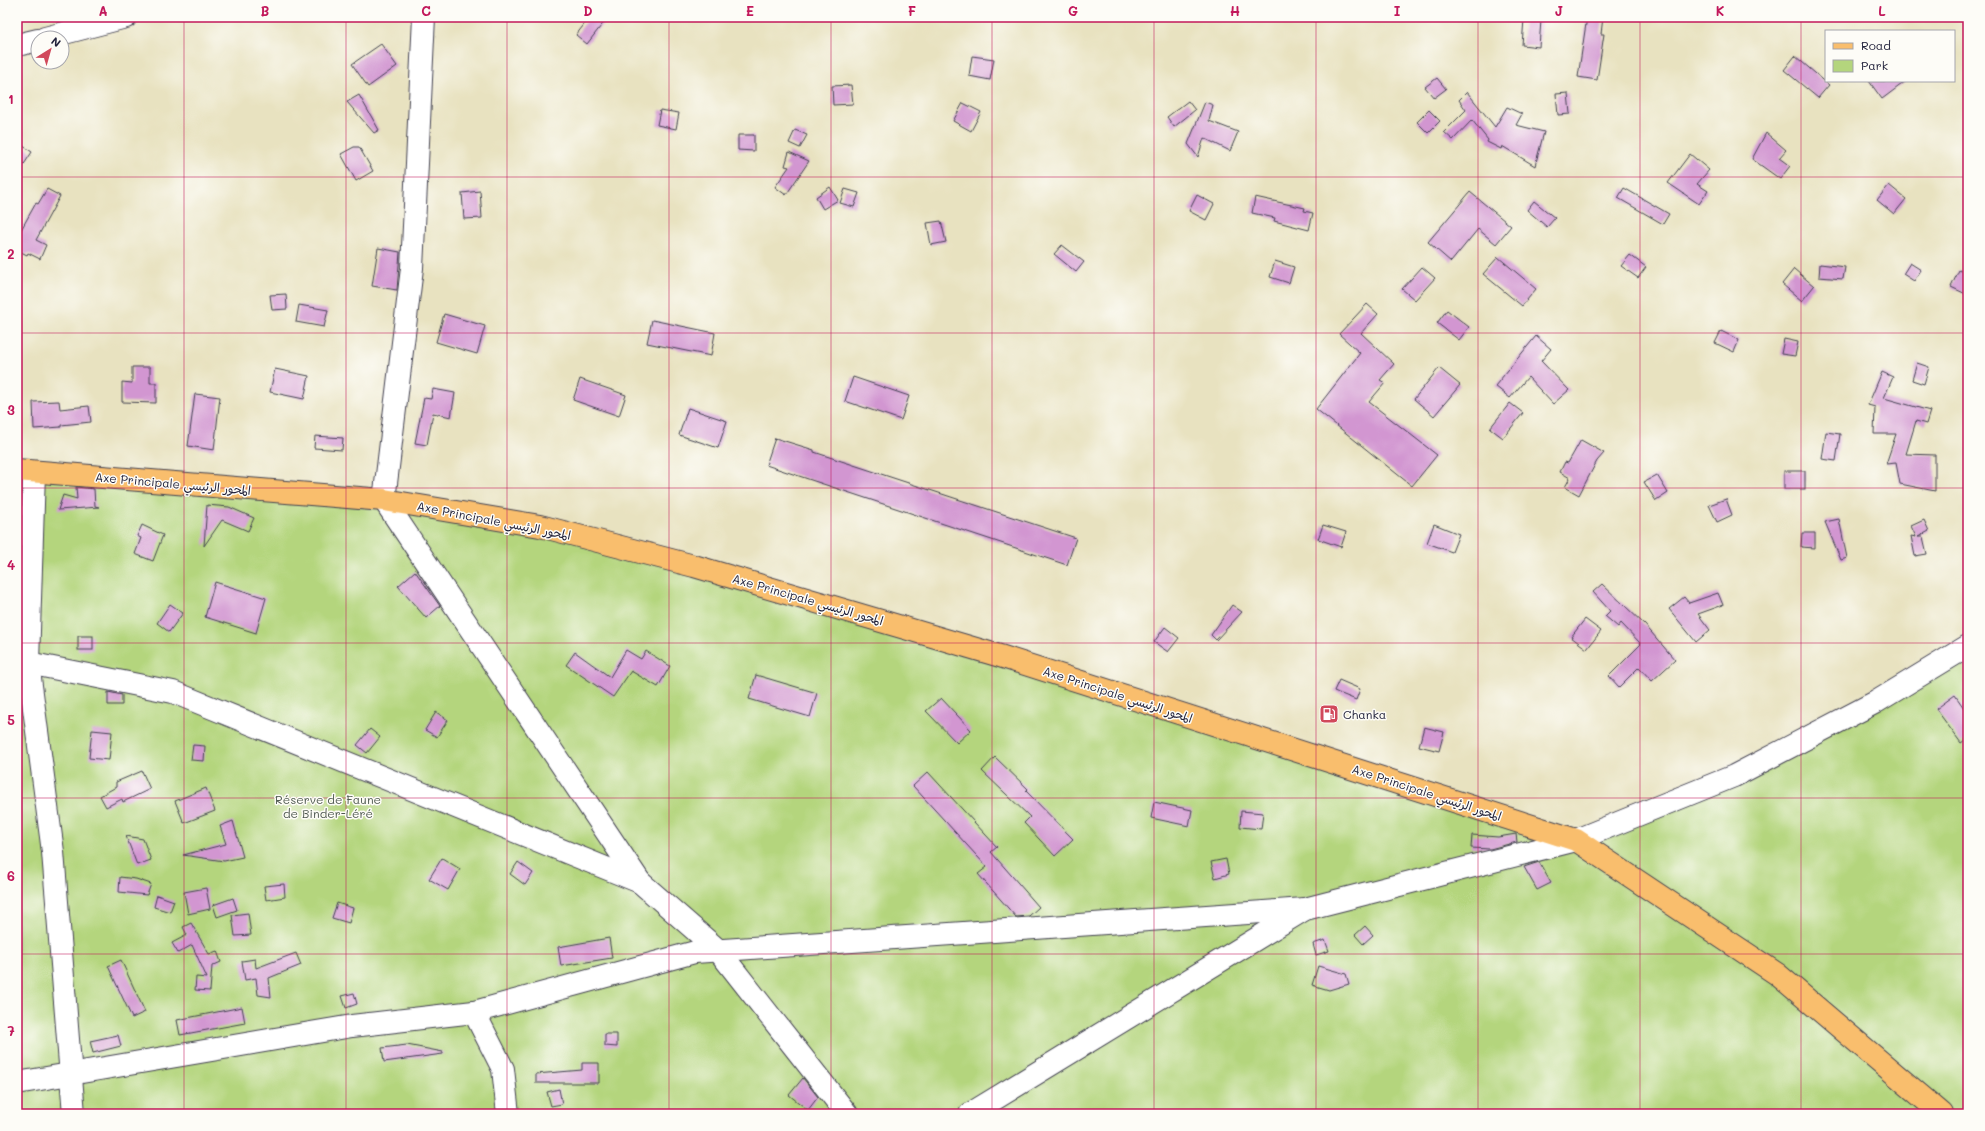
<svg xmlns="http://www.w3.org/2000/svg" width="1985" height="1131" font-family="Mali,'Playpen Sans Arabic',sans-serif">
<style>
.green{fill:#b4d57d;stroke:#6b7c5c}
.building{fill:#d296d1}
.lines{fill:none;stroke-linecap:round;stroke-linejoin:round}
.minor-casing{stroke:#403f4f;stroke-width:24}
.major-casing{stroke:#403f4f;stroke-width:24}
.minor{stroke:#fff;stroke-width:22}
.major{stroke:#f9be6d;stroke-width:22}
.grid{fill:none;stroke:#c2185b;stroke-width:1;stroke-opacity:0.55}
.labels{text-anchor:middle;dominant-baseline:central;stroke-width:3;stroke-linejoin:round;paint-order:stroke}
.street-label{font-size:12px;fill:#22223b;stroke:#fdfcf7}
.poi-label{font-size:12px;fill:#22223b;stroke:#fdfcf7;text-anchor:start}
.park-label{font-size:12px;fill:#4e584f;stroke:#fdfcf7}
.neatline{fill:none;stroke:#c2185b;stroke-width:1.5}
.grid-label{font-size:13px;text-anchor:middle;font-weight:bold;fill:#c2185b}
</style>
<rect width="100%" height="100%" fill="#fdfcf7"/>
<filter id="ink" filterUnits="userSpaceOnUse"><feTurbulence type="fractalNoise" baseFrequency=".025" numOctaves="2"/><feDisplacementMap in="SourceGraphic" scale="8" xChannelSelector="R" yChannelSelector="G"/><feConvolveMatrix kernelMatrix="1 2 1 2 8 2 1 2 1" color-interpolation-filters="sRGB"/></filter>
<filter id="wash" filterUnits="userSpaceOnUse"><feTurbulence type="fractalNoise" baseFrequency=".012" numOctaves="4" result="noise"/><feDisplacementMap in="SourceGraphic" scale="16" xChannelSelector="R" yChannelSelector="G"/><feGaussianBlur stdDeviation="0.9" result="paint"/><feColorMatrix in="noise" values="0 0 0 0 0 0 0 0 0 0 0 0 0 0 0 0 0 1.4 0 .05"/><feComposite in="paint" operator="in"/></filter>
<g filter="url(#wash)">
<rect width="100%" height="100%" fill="#e8e2c0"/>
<polygon class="green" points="17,470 540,526 1576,840 1734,776 1968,646 1968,1114 17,1114"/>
<g id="blocks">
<g class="building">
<polygon points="590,17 608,17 587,44 576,35"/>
<polygon points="1587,17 1603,17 1601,34 1604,34 1597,80 1578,77"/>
<polygon points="1524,19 1541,20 1539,47 1522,45"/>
<polygon points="381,44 397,66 368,87 352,64"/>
<polygon points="972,56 994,59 990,80 969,76"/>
<polygon points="1795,56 1829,85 1818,98 1784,70"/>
<polygon points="1437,78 1446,89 1434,98 1425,87"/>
<polygon points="1869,81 1906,81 1882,99"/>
<polygon points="851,85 853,104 833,105 832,86"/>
<polygon points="1467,92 1495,127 1507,107 1522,114 1516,125 1544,132 1535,166 1502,146 1501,149 1487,142 1488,140 1472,120 1453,140 1444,132 1466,110 1459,100"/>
<polygon points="1568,93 1570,114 1558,115 1556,94"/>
<polygon points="359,95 379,130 374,133 347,102"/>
<polygon points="1188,101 1195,110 1174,127 1167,117"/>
<polygon points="1205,102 1213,105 1209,121 1238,132 1230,151 1204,138 1198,157 1188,144"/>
<polygon points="963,103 981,112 971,131 953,121"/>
<polygon points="660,110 679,113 676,129 657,125"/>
<polygon points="1429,110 1440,121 1428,133 1417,122"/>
<polygon points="795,130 807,135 800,148 789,143"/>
<polygon points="1766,133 1786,150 1779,158 1790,166 1780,179 1752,159"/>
<polygon points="738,135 754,135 754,151 738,150"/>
<polygon points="17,142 32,152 17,175"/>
<polygon points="354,147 359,147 373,171 356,181 341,154"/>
<polygon points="789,152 809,161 786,195 775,187 789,167 785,166"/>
<polygon points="1690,154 1709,170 1697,184 1708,191 1699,204 1668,183"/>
<polygon points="1889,185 1906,199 1894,214 1877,200"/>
<polygon points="830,187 838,200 823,209 816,197"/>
<polygon points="1624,188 1669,214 1663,224 1618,198"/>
<polygon points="47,189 60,196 36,240 46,245 40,259 28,253 27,255 17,250 17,237 36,203 38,204"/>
<polygon points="845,189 859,193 854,207 840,203"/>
<polygon points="480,191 482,218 464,219 462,193"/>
<polygon points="1470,192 1511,226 1496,244 1478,229 1451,262 1428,242"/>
<polygon points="1197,195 1214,204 1206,220 1189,211"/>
<polygon points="1255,197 1305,208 1304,211 1313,213 1309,230 1274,221 1275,218 1252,213"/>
<polygon points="1534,201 1555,218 1547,227 1527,210"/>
<polygon points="941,221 946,242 931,245 927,223"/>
<polygon points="1062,245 1084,262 1076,272 1054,254"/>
<polygon points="378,248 400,252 397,290 372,286"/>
<polygon points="1630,255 1646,267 1638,278 1621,266"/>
<polygon points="1498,257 1536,289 1522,306 1483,274"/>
<polygon points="1275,261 1294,267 1289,283 1270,277"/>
<polygon points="1910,263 1921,270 1914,281 1903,274"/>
<polygon points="1820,264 1845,267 1843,279 1819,277"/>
<polygon points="1422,267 1435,278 1415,300 1402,289"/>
<polygon points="1794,269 1814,286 1802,301 1782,284"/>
<polygon points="1959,270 1968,274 1968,295 1951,287"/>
<polygon points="286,294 287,309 272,310 270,295"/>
<polygon points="1367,304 1378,314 1361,333 1394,364 1380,380 1385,383 1369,402 1437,455 1412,486 1316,409 1360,353 1339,334"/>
<polygon points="299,305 328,310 324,327 296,322"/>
<polygon points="1447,310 1469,327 1459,340 1437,323"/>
<polygon points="444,314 485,326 477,354 436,342"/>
<polygon points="652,320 715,333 711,356 647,343"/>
<polygon points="1721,331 1739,340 1734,352 1715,343"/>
<polygon points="1536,336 1551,349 1541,361 1569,390 1553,404 1528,377 1510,398 1495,386"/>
<polygon points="1784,339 1798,342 1795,356 1781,354"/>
<polygon points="1917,363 1929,367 1924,384 1912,380"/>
<polygon points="132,367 150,367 150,383 156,383 156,403 122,402 122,382 132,383"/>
<polygon points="1439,368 1460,385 1434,416 1414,399"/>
<polygon points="275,369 309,376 304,399 270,392"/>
<polygon points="1882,372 1893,377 1884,398 1930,411 1926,424 1916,421 1906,454 1935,455 1935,491 1900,484 1896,463 1886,464 1896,434 1874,434 1875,407 1868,405"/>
<polygon points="853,377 909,396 901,420 845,401"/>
<polygon points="580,379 626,395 619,416 573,400"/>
<polygon points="433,389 455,393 451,417 433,413 427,445 415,443 424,398 431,399"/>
<polygon points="195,394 220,397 214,450 188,446"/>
<polygon points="59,401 60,409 89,406 91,422 61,425 61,427 34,429 33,402"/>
<polygon points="1510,403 1523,413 1503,438 1490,428"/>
<polygon points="688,408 727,421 718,448 679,435"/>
<polygon points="1826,432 1840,434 1836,461 1822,459"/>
<polygon points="315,436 343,438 342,450 314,448"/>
<polygon points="775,438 814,450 814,452 1076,538 1067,565 766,465"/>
<polygon points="1581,440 1604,453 1597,461 1579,495 1565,487 1570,478 1560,472 1565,462 1568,463"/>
<rect x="1784" y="471" width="21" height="18"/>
<polygon points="1657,475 1668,493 1656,501 1644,482"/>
<polygon points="76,487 94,489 95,506 99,507 58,510 63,495 77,499"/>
<polygon points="1726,499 1732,515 1717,522 1709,505"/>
<polygon points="207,505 229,507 254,518 248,531 222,520 204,546"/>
<polygon points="1839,519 1847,558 1841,560 1825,522"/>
<polygon points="1924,520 1929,531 1918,537 1923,537 1927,554 1915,556 1911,536 1916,537 1911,526"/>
<polygon points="1434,524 1459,534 1452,552 1427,543"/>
<polygon points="142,525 163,535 153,561 135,554 141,538 137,536"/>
<polygon points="1323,525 1346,532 1341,547 1318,539"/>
<polygon points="1802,533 1815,533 1815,548 1801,547"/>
<polygon points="415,571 440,606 426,618 398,586"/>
<polygon points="215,582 266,598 256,633 205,617"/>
<polygon points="1602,584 1645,625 1675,660 1652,681 1639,667 1619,687 1609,676 1641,644 1621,623 1618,627 1605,616 1610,611 1593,592"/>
<polygon points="1718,593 1723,605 1698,614 1710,630 1696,642 1669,609 1684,597 1689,603"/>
<polygon points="170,604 183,613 169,632 157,623"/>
<polygon points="1232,605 1242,612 1216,640 1211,635"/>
<polygon points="1585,619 1601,631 1587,649 1571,637"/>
<polygon points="1165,627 1179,638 1168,652 1154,642"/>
<rect x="78" y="636" width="15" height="14"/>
<polygon points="626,650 641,659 646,651 670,666 658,687 631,671 613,697 566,665 575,652 610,677"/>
<polygon points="756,675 817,693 810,717 749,699"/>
<polygon points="1339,680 1360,689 1356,700 1334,691"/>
<polygon points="108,692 122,695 122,705 108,705"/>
<polygon points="1955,695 1968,714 1968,738 1961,743 1936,709"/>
<polygon points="941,698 971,730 957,743 926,711"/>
<polygon points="436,712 448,720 437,737 425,730"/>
<polygon points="1424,727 1444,732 1439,751 1419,746"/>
<polygon points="370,729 380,737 367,753 357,745"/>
<polygon points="92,730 112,732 109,760 89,758"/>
<polygon points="193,745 205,746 204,761 191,760"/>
<polygon points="995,757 1028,789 1026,791 1073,839 1055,856 1024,823 1030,817 982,771"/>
<polygon points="142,771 150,789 123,802 122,799 106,807 100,796 116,787 116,782"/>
<polygon points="928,772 997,847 991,852 1039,907 1029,916 1016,917 978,874 987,867 913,786"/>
<polygon points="206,788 215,811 184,823 175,801"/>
<polygon points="1154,802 1192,810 1189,826 1151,818"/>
<polygon points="1241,811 1263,813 1261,829 1240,827"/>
<polygon points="233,821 243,857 224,861 183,855 226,844 220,826"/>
<polygon points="1516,834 1517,842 1490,849 1471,848 1472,835 1498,837"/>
<polygon points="126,836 143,839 151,860 137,865"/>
<polygon points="442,858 460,869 448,890 429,879"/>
<polygon points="1226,859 1229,874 1215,878 1211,862"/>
<polygon points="518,862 533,873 525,885 510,874"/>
<polygon points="1539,862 1551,883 1537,890 1524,867"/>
<polygon points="120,877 136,879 151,884 147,895 119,892"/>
<polygon points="284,884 285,897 266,900 264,886"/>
<polygon points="206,888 210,909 188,914 184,892"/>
<polygon points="157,895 174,901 170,912 154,907"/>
<polygon points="233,898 237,910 217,917 213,905"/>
<polygon points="337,903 353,908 349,923 332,918"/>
<polygon points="248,913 251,935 235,936 232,915"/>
<polygon points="191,923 209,954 217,951 221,962 212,966 210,991 195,990 196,977 207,978 192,945 178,953 172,943 187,935 183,927"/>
<polygon points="1365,926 1373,935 1363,944 1355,935"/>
<polygon points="609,938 612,958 561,966 558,947"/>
<polygon points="1325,940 1329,951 1316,955 1313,944"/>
<polygon points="296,953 301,965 269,978 271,997 258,995 256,978 245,980 242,961 255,959 256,968"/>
<polygon points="121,960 145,1012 132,1018 108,966"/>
<polygon points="1318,966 1346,974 1349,984 1329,990 1312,985"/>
<polygon points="354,993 357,1004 346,1008 342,996"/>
<polygon points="242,1007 245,1023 180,1035 177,1020"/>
<polygon points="605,1034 617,1034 617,1047 605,1046"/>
<polygon points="118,1035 121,1046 93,1053 90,1041"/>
<polygon points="407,1045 443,1052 443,1054 384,1062 382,1048"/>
<polygon points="582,1063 599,1063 599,1083 536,1083 536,1074 582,1070"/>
<polygon points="803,1078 818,1097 808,1110 789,1095"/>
<polygon points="559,1089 562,1104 551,1106 547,1092"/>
</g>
</g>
</g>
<g filter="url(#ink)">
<use href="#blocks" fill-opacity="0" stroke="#403f4f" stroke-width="1"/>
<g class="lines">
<g class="minor-casing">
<g id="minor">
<polyline points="424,17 412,268 384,500 640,882"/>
<polyline points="45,38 126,17"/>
<polyline points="17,45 38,40"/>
<polyline points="34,472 28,663 53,852 74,1114"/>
<polyline points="17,664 28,663 173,692 640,882 718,950 847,1114"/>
<polyline points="474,1012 503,1069 508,1114"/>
<polyline points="17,1083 352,1026 474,1012 695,952 1305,909"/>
<polyline points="970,1114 1305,909 1576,840 1734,776 1876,702 1968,646"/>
</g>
</g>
<g class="major-casing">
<polyline id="major" points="17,470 384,500 540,526 694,566 1000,656 1576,840 1777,974 1942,1114"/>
</g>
<use href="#minor" class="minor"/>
<use href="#major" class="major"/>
</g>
</g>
<path class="grid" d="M184,17V1114M346,17V1114M507,17V1114M669,17V1114M831,17V1114M992,17V1114M1154,17V1114M1316,17V1114M1478,17V1114M1640,17V1114M1801,17V1114M17,177H1968M17,333H1968M17,488H1968M17,643H1968M17,798H1968M17,954H1968"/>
<defs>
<g id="fuel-square" transform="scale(1)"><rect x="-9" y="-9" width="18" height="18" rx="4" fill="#d1495b" stroke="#fdfcf7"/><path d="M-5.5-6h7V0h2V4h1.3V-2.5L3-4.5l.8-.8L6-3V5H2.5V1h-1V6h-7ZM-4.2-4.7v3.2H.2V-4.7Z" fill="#fff"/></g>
</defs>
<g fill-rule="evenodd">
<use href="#fuel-square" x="1329" y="714"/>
</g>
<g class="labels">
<g class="street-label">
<text transform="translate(173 483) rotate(5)">Axe Principale المحور الرئيسي</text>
<text transform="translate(494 520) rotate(11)">Axe Principale المحور الرئيسي</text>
<text transform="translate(808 599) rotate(16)">Axe Principale المحور الرئيسي</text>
<text transform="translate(1118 694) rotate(18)">Axe Principale المحور الرئيسي</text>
<text transform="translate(1427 792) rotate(18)">Axe Principale المحور الرئيسي</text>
</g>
<g class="poi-label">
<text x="1343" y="714">Chanka</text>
</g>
<g class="park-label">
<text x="328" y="799">Réserve de Faune<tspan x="328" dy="14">de Binder-Léré</tspan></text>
</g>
</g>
<rect width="1985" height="1131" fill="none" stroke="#fdfcf7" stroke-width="44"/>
<rect x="1825" y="30" width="130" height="52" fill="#fdfcf7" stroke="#a5a5ac"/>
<rect x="1833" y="43" width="20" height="6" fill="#f9be6d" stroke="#a5a5ac"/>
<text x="1861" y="50" font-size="12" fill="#22223b">Road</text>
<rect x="1833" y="60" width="20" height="12" fill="#b4d57d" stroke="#a5a5ac"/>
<text x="1861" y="70" font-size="12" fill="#22223b">Park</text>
<g transform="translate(50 50) rotate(37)"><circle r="19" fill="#fdfcf7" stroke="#a5a5ac"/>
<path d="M0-3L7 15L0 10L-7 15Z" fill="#d1495b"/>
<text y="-6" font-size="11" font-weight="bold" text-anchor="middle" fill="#22223b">N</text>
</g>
<rect x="22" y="22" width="1941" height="1087" class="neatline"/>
<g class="grid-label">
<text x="103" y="16">A</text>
<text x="265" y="16">B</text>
<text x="426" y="16">C</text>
<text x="588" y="16">D</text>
<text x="750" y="16">E</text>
<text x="912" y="16">F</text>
<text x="1073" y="16">G</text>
<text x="1235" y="16">H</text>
<text x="1397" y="16">I</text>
<text x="1559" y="16">J</text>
<text x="1720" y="16">K</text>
<text x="1882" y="16">L</text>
<text x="11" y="104">1</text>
<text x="11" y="259">2</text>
<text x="11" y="415">3</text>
<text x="11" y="570">4</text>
<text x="11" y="725">5</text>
<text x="11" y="881">6</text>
<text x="11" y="1036">7</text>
</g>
</svg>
